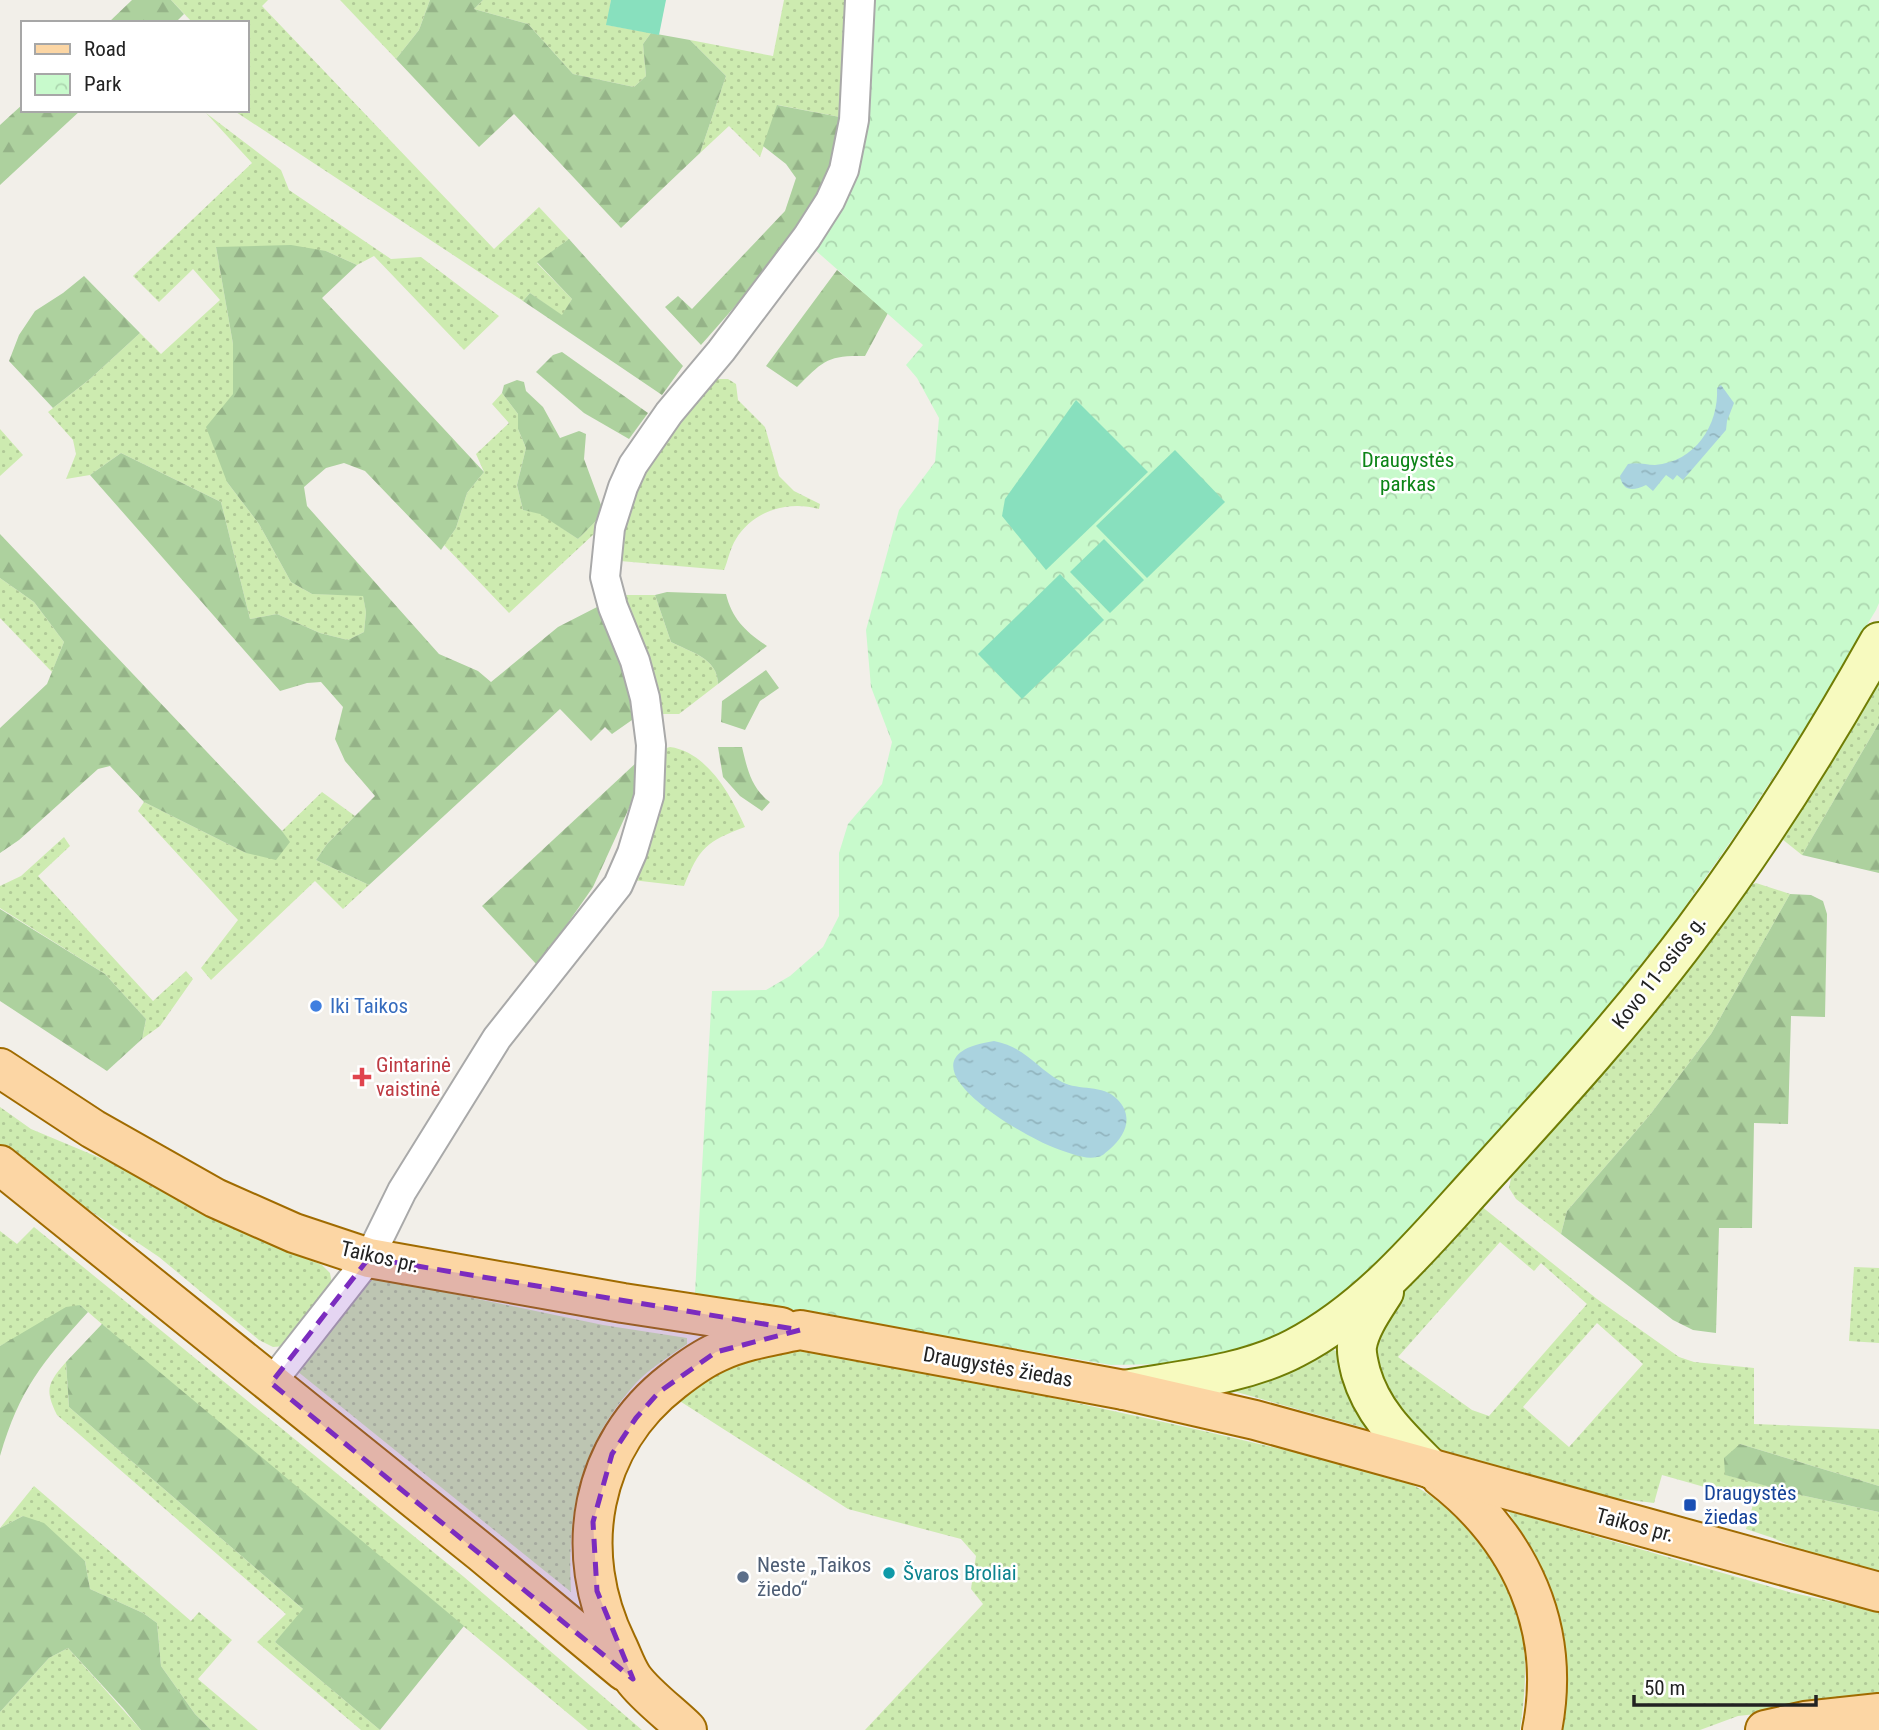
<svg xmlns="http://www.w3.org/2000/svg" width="1879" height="1730" font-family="'Roboto Condensed',sans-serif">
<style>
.grass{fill:url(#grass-dots);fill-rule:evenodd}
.forest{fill:url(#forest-firs)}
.park{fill:url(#park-crowns)}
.pitch{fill:#88e0be}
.water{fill:url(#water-ripples)}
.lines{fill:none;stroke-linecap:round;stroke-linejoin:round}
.minor-casing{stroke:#a9a9a9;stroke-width:32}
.secondary-casing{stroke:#707d05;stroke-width:42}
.primary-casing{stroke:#a06b00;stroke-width:42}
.minor{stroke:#fff;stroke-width:28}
.secondary{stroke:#f7fabf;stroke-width:38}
.primary{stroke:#fcd6a4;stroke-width:38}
.marked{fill:#7b2cbf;fill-opacity:0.2;stroke:#7b2cbf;stroke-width:5;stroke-dasharray:14 9;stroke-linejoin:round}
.shop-dot{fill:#3f7fe0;stroke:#fff;stroke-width:2.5}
.health-dot{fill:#e0444e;stroke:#fff;stroke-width:2.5}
.transit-dot{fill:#1a4fb4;stroke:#fff;stroke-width:2.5}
.culture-dot{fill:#0f9aa8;stroke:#fff;stroke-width:2.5}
.service-dot{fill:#5c6f8a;stroke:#fff;stroke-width:2.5}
.labels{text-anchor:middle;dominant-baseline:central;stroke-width:5;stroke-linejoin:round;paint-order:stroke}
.park-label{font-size:21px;fill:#0c8416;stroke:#fff}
.street-label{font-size:21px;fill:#222;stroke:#fff}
.shop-label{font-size:21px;fill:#366cbe;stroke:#fff;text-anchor:start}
.health-label{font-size:21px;fill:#be3a42;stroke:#fff;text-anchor:start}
.transit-label{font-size:21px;fill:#164399;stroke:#fff;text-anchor:start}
.service-label{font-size:21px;fill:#4e5e75;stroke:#fff;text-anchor:start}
.culture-label{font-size:21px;fill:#0d838f;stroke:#fff;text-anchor:start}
</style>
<defs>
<pattern id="grass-dots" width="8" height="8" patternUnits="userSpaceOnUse" patternTransform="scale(1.75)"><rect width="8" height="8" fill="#cdebb0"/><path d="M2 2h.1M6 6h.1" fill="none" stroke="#b0c997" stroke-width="1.8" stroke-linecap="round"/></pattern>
<pattern id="forest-firs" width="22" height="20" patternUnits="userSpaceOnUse" patternTransform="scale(1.75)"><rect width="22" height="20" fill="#add19e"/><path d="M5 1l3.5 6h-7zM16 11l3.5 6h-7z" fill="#95b388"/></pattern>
<pattern id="park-crowns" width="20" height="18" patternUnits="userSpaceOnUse" patternTransform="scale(1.75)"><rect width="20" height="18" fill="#c8facc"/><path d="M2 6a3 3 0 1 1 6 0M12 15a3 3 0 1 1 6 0" fill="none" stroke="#acd6af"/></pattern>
<pattern id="water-ripples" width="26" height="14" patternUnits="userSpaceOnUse" patternTransform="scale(1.75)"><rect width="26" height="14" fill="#aad3df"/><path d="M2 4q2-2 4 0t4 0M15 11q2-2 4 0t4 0" fill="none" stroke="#92b5bf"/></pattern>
</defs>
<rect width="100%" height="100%" fill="#f2efe9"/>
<g class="grass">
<polygon points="171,0 268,0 262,6 494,249 539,207 569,239 537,263 572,299 562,316 530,293 523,301 233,110 247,110 247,23 193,23"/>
<polygon points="340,0 430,0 419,30 396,59"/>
<polygon points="483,0 611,0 607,25 651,33 643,44 646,76 634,87 573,74 528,24 474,9"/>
<polygon points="784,0 851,0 845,118 778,105 760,157 729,126 700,153 726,76 690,40 773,56"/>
<polygon points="206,113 281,170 289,190 391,259 421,257 499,316 464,350 374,256 357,265 326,251 216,247 233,344 233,394 227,482 259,524 291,582 312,594 363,595 366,612 364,632 348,640 320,633 277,614 250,619 221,502 121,453 90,475 66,479 76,454 73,440 48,412 90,379 140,333 161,354 220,300 193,269 159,302 133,276 252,163"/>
<path d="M715,379H728L736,384L738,400L765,427L779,476L794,491L820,504L819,509C788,500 753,511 736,539C730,548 728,561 724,570L620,561L615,543L651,454Z"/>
<polygon points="502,393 518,414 518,429 526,448 517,485 523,510 540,513 578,539 604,513 595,533 509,613 444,545 456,528 467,493 484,472 476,454 509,423 492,404"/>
<polygon points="0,429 23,455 0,476"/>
<polygon points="0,578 34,602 64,642 52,672 0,618"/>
<path d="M623,595H655L671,642C690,652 718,658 718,684L679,714H659Z"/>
<polygon points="1879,680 1879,723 1802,855 1782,839 1830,765"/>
<path d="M670,747C707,752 731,795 745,827C707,841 699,848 684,886L632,880L648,853L664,797L663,749Z"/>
<polygon points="322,792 355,816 327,844 316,860 369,885 343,909 315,881 211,980 201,968 238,920 138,811 144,802 246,853 289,842 282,831"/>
<polygon points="64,837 70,846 38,876 153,1001 186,971 193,979 160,1026 142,1039 146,1019 105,974 0,908 0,886 21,876"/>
<polygon points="1756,883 1790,894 1711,1034 1649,1116 1567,1211 1561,1234 1516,1199 1509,1188 1512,1173 1643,1027 1748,886"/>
<polygon points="0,1107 31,1129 117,1165 210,1216 322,1265 330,1273 332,1284 285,1346 273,1347 259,1340 159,1257 34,1173 0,1145"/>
<path d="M1481,1206L1597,1299L1679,1357L1694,1362L1754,1368V1424L1879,1429V1486L1740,1444L1726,1475L1805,1496L1879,1512V1578L1840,1568L1773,1538L1746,1529L1754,1501L1662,1475L1654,1503L1597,1496L1431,1447L1383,1399L1373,1331L1383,1316ZM1500,1242L1534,1271L1541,1263L1587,1304L1489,1416L1472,1410L1398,1357ZM1597,1323L1643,1364L1569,1447L1523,1407Z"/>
<polygon points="34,1227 464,1577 642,1730 588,1730 141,1358 80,1305 0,1346 0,1231 17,1244"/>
<polygon points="1854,1267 1879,1268 1879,1343 1849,1341"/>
<path d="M372,1277L603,1325L687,1338V1344C670,1356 650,1368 636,1383C579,1446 567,1511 571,1592L297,1371Z"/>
<path d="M806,1345C961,1379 1117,1410 1272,1447C1318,1458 1390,1467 1428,1494C1450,1509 1468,1529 1484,1550C1529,1609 1530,1659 1520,1730H865L983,1604L971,1589L976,1556L961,1539L848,1509L675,1398L711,1374L770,1351Z"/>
<polygon points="1325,1346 1342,1354 1348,1386 1368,1429 1233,1391 1233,1386"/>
<path d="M66,1362L69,1407L304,1610L275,1642L380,1730H361L257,1642L286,1614L57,1415C44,1389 48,1383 66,1362Z"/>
<polygon points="34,1486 191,1621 199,1612 232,1640 198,1679 258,1730 211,1730 195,1714 161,1666 157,1623 143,1613 90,1589 85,1561 23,1516 0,1528"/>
<polygon points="1508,1511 1789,1592 1879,1612 1879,1700 1738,1716 1700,1730 1562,1730 1567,1698 1565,1647 1549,1582"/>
<polygon points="68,1648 141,1730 0,1730 0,1712 49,1658"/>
</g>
<g class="forest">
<polygon points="132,0 171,0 184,14 175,23 108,23"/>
<polygon points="430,0 483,0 474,9 528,24 573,74 634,87 646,76 643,44 651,33 690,40 726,76 700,153 621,228 514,114 479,147 396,59 419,30"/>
<polygon points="23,104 23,110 81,110 0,185 0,125"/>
<path d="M777,105L845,118C840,135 836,154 829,170C797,236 749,291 701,345L665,307L678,296L692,309L785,211L796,178L786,164L763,146Z"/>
<polygon points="569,239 683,366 662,395 523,301 530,293 562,315 572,299 537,262"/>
<polygon points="291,245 326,251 357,265 322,298 484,472 467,493 456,528 441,550 365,471 344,463 326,468 304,487 307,506 439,654 478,671 491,682 558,627 599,606 614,638 637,713 632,720 612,734 605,727 591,741 560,709 369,885 316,860 327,844 375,796 345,761 335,739 343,707 321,682 307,683 280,691 90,475 121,453 221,502 250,619 277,614 320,633 348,640 364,632 366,612 363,596 312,594 291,582 259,524 227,482 206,427 233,394 233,344 216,247"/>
<path d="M837,270L888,313L865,356C827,355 823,361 797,387L766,366Z"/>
<polygon points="84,276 140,333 90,379 53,408 9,361 19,335 35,311 63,293"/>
<polygon points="562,352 648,413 629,439 584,413 536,372 553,355"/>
<polygon points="517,380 524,382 526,391 543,407 560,438 579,431 586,434 584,459 604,513 578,539 540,514 523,510 517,485 526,448 518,429 518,414 502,393 504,385"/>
<polygon points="0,534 282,831 290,842 276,860 246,853 144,802 110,766 98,769 19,840 0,853 0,728 47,684 64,642 34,602 0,578"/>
<path d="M667,592L726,594C732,619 746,632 767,646L718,684C718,658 690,652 671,642L655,595Z"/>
<polygon points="766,670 779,688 760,701 745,730 721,722 722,701"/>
<polygon points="1879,723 1879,873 1802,855"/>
<path d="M718,747H742C747,768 751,788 770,802L762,811L740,796L723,777Z"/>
<polygon points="637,762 635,795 593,887 538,966 482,906"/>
<polygon points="1790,894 1811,895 1823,901 1827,914 1825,1017 1791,1016 1788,1124 1754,1123 1752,1228 1719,1228 1716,1333 1693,1330 1673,1320 1561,1234 1567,1211 1649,1116 1711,1034"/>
<polygon points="0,909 105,974 146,1019 142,1039 107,1071 0,1001"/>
<path d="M80,1305L88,1312C42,1363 20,1388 0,1456V1346L66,1307Z"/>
<polygon points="102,1324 464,1626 380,1730 275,1642 303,1609 69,1407 66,1362"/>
<polygon points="1740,1444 1879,1486 1879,1512 1805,1496 1725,1475 1724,1458"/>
<polygon points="23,1516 44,1523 85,1561 90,1589 143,1613 157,1623 161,1666 195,1714 211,1730 141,1730 124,1709 68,1648 49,1658 0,1712 0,1528"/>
</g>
<polygon class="park" points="873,0 1879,0 1879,603 1876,610 1802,733 1740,828 1672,925 1588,1031 1363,1279 1311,1323 1255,1351 1169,1364 1111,1365 695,1293 712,991 766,990 790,976 823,947 839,916 839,853 848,824 882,784 892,742 871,687 866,630 899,510 935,462 939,418 917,378 906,365 923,345 814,249"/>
<g class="pitch">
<polygon points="611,0 666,0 659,35 606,25"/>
<polygon points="1076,400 1148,472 1046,570 1002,516 1005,499"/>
<polygon points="1175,450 1225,502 1147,578 1096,526"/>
<polygon points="1104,539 1144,580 1110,613 1070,572"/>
<polygon points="1060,574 1104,620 1022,699 978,654"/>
</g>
<g class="water">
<path d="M1721,385L1734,403L1727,421L1726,430L1683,480L1677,475L1673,480L1666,475L1653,491L1646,485C1633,491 1623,492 1620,476L1628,464C1638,462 1646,465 1655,465C1695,462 1719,425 1717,388Z"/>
<path d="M994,1041C1027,1048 1035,1067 1062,1082C1079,1091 1103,1084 1117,1099C1134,1116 1126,1135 1110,1149C1106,1152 1102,1157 1097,1157C1084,1160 1067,1152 1055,1148C1018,1134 888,1057 994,1041Z"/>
</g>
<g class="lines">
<g class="minor-casing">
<polyline id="minor" points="271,1383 369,1258 402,1191 497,1038 618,885 632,853 649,796 651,745 645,698 635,661 613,607 605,577 610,528 623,487 633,465 669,413 721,351 807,237 830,201 844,170 854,120 860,0"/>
</g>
<g class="secondary-casing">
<g id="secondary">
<path d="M1384,1292C1374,1308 1360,1327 1357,1346C1356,1354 1359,1365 1361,1373C1373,1414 1401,1439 1431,1469"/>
<path d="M1124,1390C1181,1380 1244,1375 1295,1348C1372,1308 1429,1236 1486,1174C1558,1095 1630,1016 1694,930C1762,839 1823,742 1879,642"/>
</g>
</g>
<g class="primary-casing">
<g id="primary">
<polyline points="0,1068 93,1129 215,1198 294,1233 369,1258 623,1303 781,1327"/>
<polyline points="0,1165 482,1553 624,1671"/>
<path d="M1441,1477C1521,1539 1562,1629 1542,1730"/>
<path d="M687,1730C672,1715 645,1695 633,1678C626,1668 622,1655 617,1645C571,1552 590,1445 673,1381C687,1370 702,1359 718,1352C744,1340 772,1336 800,1330L1124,1390L1255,1420L1879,1592"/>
<polyline points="1765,1730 1805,1721 1879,1713"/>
</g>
</g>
<use href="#minor" class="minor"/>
<use href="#secondary" class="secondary"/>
<use href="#primary" class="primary"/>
</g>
<path class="marked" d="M369,1258L800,1330L716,1352L659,1392L636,1418L612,1454L593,1522L597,1591L633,1679L271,1383Z"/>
<circle class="shop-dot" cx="316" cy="1006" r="7"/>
<path class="health-dot" d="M358.5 1066.5h7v7h7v7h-7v7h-7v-7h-7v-7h7z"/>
<rect class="transit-dot" x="1683" y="1498" width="14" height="14" rx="3.5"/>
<circle class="culture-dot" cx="889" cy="1573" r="7"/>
<circle class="service-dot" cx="743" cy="1577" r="7"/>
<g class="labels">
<g class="park-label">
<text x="1408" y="460">Draugystės<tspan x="1408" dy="24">parkas</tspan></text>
</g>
<g class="street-label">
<text transform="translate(1659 972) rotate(-52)">Kovo 11-osios g.</text>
<text transform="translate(380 1257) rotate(13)">Taikos pr.</text>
<text transform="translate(998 1367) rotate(10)">Draugystės žiedas</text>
<text transform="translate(1635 1525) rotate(15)">Taikos pr.</text>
</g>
<g class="shop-label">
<text x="330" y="1006">Iki Taikos</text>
</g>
<g class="health-label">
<text x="376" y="1065">Gintarinė<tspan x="376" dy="24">vaistinė</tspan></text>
</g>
<g class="transit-label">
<text x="1704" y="1493">Draugystės<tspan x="1704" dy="24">žiedas</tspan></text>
</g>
<g class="service-label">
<text x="757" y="1565">Neste „Taikos<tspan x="757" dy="24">žiedo“</tspan></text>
</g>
<g class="culture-label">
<text x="903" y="1573">Švaros Broliai</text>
</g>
</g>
<rect x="21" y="21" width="228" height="91" fill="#ffffff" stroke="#a7a7a7" stroke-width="2"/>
<rect x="35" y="44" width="35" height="10" fill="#fcd6a4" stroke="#a7a7a7" stroke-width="2"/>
<text x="84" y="56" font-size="21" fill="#222222">Road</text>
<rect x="35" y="74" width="35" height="21" fill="url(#park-crowns)" stroke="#a7a7a7" stroke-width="2"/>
<text x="84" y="91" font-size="21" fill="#222222">Park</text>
<path d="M1634 1695v10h182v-10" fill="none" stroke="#222222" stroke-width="3.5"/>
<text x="1644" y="1695" font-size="21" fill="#222222" stroke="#ffffff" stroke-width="5" paint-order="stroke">50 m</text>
</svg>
